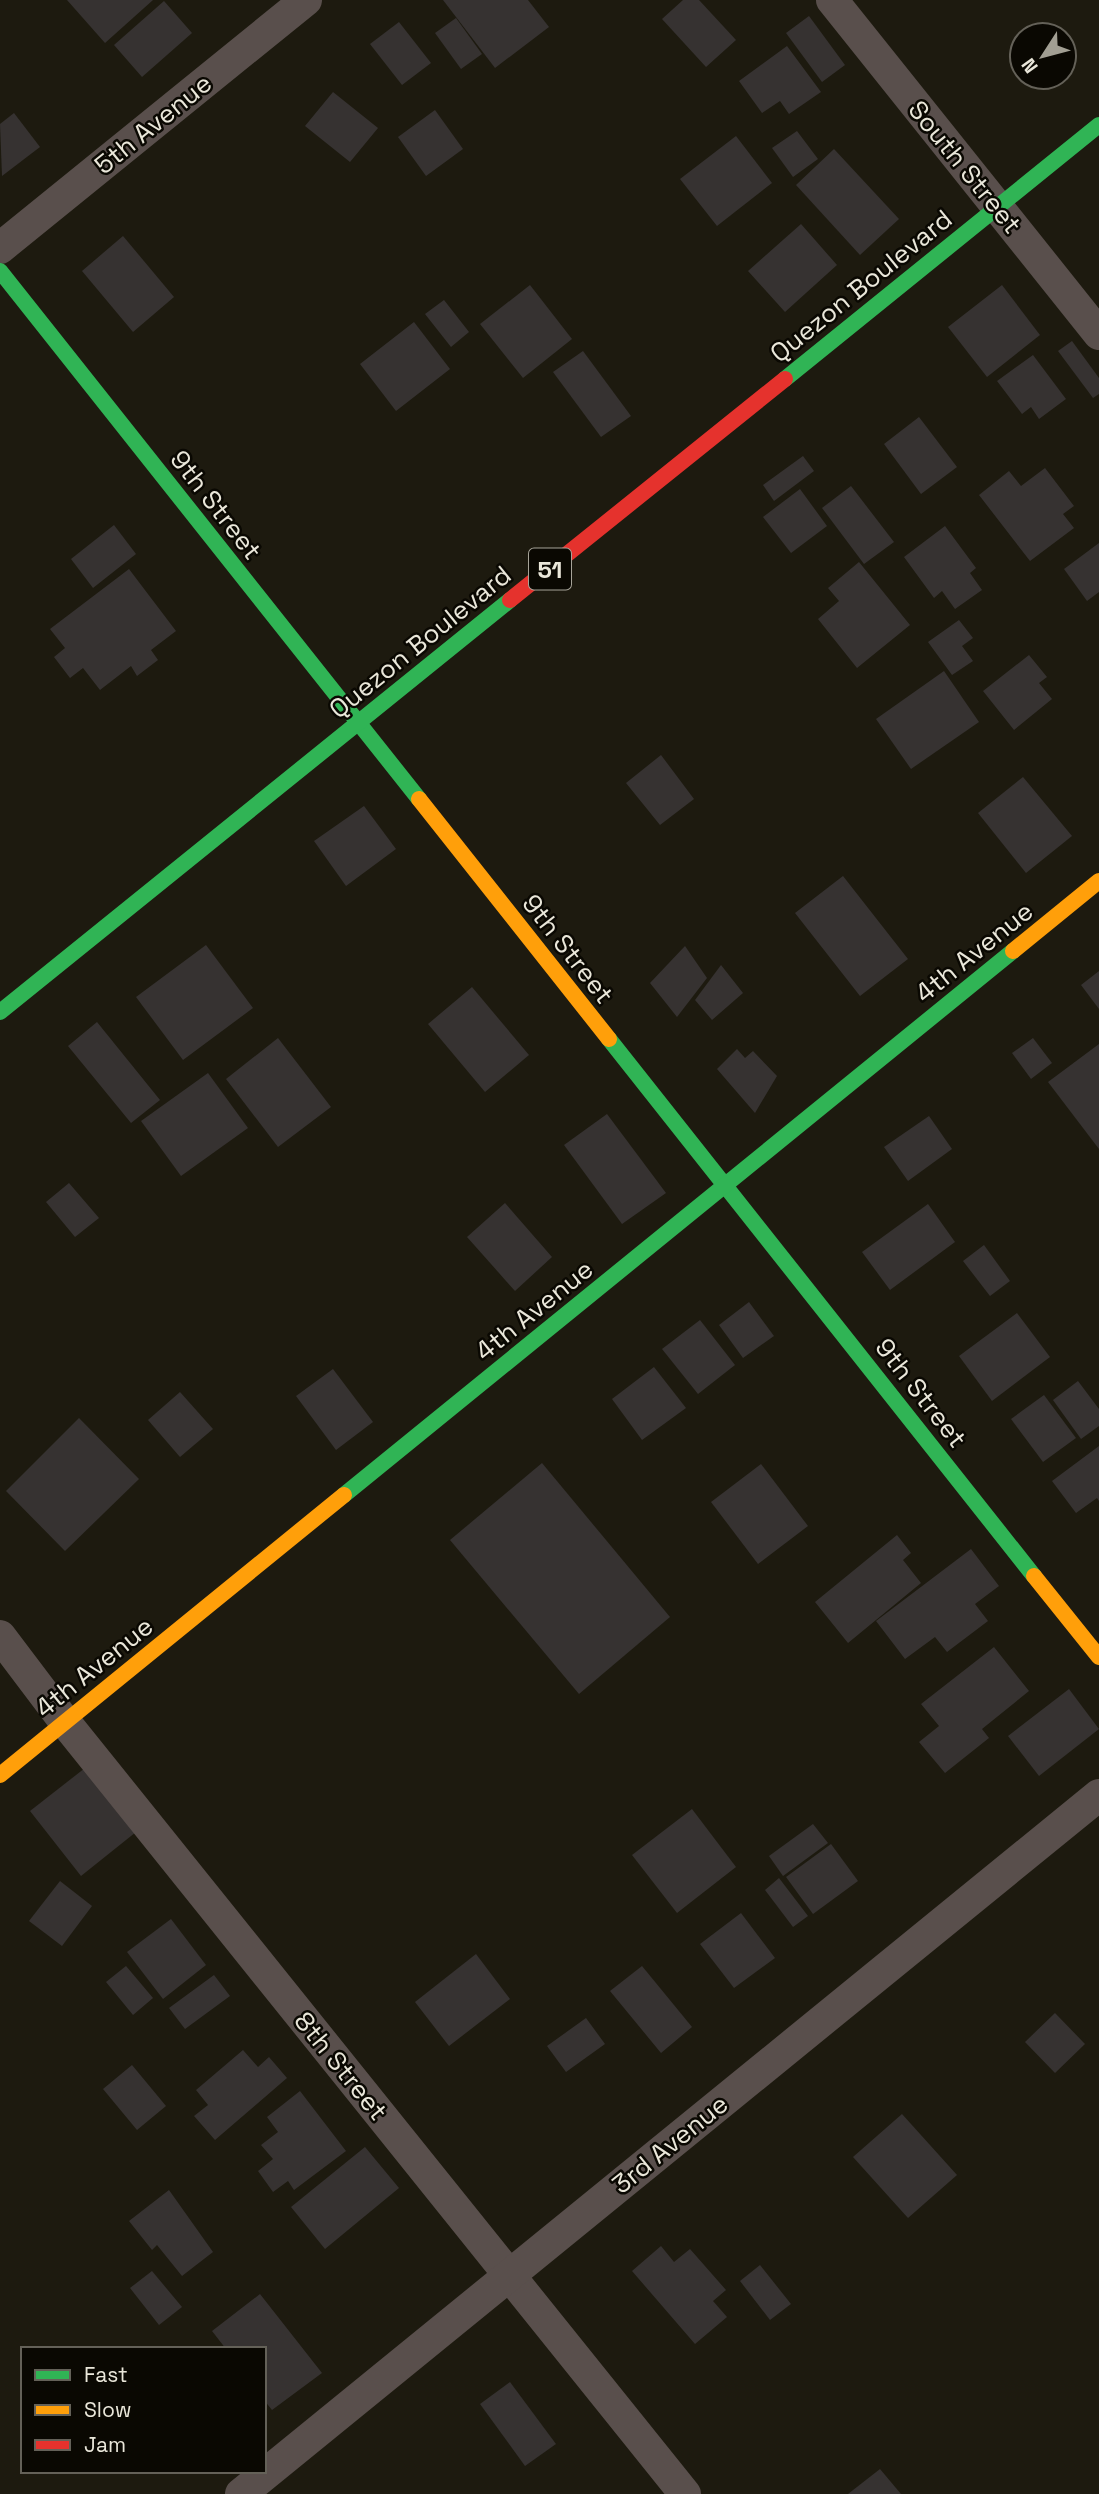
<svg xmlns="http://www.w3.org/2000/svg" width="1099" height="2494" font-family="'Space Grotesk',sans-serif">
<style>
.building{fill:#363231}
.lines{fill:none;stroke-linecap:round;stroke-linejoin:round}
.street{stroke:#594f4c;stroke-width:32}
.fast{stroke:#30b455;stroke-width:16}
.slow{stroke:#ff9f0a;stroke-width:16}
.jam{stroke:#e5322d;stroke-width:16}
.labels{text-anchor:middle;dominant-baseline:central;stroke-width:5;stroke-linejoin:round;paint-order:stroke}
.shield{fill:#0a0802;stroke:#a7a499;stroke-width:2}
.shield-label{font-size:24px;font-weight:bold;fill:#eae7da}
.street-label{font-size:26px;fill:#eae7da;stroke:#0a0802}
</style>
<rect width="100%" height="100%" fill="#1d1a0f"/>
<g class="building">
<polygon points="67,0 153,0 105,43"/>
<polygon points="443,0 528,0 549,27 495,68"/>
<polygon points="683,0 699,0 736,40 706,67 662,19"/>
<polygon points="164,1 192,33 142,77 114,45"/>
<polygon points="809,16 845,65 822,82 786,33"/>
<polygon points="456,18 482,54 461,69 435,33"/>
<polygon points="399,22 431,63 402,85 370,44"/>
<polygon points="787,46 821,92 789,114 780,101 762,113 739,81"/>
<polygon points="333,92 378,128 350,162 305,126"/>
<polygon points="435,110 463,149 426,176 398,137"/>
<polygon points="14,113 40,147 2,176 0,124"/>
<polygon points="797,131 818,159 793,177 772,148"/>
<polygon points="736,136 772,183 717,226 680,179"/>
<polygon points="834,149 899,219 860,255 796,185"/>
<polygon points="801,224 837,265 785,312 748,271"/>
<polygon points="123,236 174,297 133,332 82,271"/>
<polygon points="530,285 572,339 523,378 480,324"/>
<polygon points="1002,285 1040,335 987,377 948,327"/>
<polygon points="444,300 469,332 451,347 425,314"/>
<polygon points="414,322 450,369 396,411 360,364"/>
<polygon points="1072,341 1099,378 1099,394 1093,398 1058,351"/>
<polygon points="583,351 631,416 601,437 553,372"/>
<polygon points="1033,355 1066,399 1039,419 1031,407 1022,414 997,381"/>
<polygon points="919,417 957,467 921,494 884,444"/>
<polygon points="803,456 814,471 774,501 763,485"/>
<polygon points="1045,468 1074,506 1063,514 1074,528 1030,561 979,495 1009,471 1021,486"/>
<polygon points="851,486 894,542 864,564 822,508"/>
<polygon points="800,489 827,526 791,553 763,517"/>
<polygon points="114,525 136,554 93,588 71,559"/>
<polygon points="945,526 976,568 970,573 982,590 955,609 942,591 934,598 904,557"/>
<polygon points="1099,543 1099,592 1087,601 1064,569"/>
<polygon points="859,562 910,625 857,668 818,619 839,601 828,588"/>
<polygon points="129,569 176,631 151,650 158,660 137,676 131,666 100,690 83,668 70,678 54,657 65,648 50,629"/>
<polygon points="959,620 973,638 962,646 973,661 952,675 928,642"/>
<polygon points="1029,655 1047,677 1039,683 1052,699 1014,730 983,691"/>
<polygon points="944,671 979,722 911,769 876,719"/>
<polygon points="661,755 694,799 660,825 626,783"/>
<polygon points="1023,777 1072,836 1026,873 978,813"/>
<polygon points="364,806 396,849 346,886 314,841"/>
<polygon points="843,876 908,959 860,996 795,913"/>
<polygon points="206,945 253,1008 183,1060 136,997"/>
<polygon points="685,946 707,978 677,1017 650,983"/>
<polygon points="721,965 743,993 712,1020 695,1000"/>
<polygon points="1099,971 1099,1009 1081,985"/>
<polygon points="472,987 529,1055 485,1092 428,1024"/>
<polygon points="97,1022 160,1100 131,1123 68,1046"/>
<polygon points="278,1038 331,1107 278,1147 226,1079"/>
<polygon points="1033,1038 1052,1063 1031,1079 1012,1053"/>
<polygon points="1099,1044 1099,1149 1048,1082"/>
<polygon points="737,1049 745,1058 753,1051 777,1076 755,1113 717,1069"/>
<polygon points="208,1073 248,1128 181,1176 141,1121"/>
<polygon points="607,1114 666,1193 622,1224 564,1145"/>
<polygon points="929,1116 952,1149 908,1181 884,1147"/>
<polygon points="69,1183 99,1218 75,1237 46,1202"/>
<polygon points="505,1203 552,1257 515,1291 467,1237"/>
<polygon points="928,1204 955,1242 890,1290 862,1252"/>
<polygon points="984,1245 1010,1281 990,1296 963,1261"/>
<polygon points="749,1302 774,1336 743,1358 719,1325"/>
<polygon points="1017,1313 1050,1357 992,1401 959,1356"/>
<polygon points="700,1320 735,1365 698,1394 662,1349"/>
<polygon points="654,1367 686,1408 642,1440 612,1399"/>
<polygon points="333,1369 373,1422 336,1450 296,1396"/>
<polygon points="1078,1381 1099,1409 1099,1426 1081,1439 1053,1400"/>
<polygon points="180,1392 213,1429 180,1457 148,1420"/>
<polygon points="1044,1395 1076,1438 1043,1462 1011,1419"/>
<polygon points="79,1418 139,1479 65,1551 6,1491"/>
<polygon points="1099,1446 1099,1501 1097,1498 1076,1513 1052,1481"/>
<polygon points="542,1463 670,1617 579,1694 450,1540"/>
<polygon points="761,1464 808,1526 758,1564 711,1502"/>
<polygon points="897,1535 911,1553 903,1560 921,1583 848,1643 815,1602"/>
<polygon points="971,1549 999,1586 975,1604 988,1621 947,1652 935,1637 905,1659 876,1621"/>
<polygon points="994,1647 1029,1691 982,1729 989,1738 945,1773 919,1742 939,1726 921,1704"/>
<polygon points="1069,1689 1099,1729 1039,1776 1008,1736"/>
<polygon points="85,1768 136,1832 81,1876 30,1811"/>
<polygon points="692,1809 736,1867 677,1913 632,1855"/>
<polygon points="813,1824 828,1843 783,1876 769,1856"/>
<polygon points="831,1844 858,1881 813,1914 786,1877"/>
<polygon points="779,1878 808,1916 793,1927 765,1890"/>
<polygon points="60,1881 92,1906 62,1946 29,1921"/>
<polygon points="741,1913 775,1958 734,1988 700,1944"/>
<polygon points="171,1919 206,1965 163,1999 127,1952"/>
<polygon points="476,1954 510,1999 449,2046 415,2002"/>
<polygon points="126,1966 153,1998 133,2015 106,1982"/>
<polygon points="642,1966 692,2027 661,2053 610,1991"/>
<polygon points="214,1975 230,1996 185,2029 169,2008"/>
<polygon points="1055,2013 1085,2044 1055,2073 1025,2042"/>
<polygon points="586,2018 605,2044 566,2072 547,2046"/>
<polygon points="243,2050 258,2067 269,2057 287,2078 215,2140 194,2116 208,2105 196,2090"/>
<polygon points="132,2065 166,2106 137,2130 103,2089"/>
<polygon points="300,2091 346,2151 294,2190 288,2181 273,2192 258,2171 273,2159 261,2145 278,2132 267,2117"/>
<polygon points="902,2114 957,2175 908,2218 853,2157"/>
<polygon points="365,2147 399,2188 325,2249 291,2207"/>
<polygon points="169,2190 213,2252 182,2276 157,2245 152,2250 129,2221"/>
<polygon points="661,2246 674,2262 690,2249 726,2290 713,2301 727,2317 695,2344 632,2271"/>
<polygon points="760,2265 791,2304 770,2320 740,2281"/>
<polygon points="152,2271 182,2307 159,2325 130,2288"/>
<polygon points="260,2294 322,2373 272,2410 264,2400 264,2349 226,2349 212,2331"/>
<polygon points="510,2382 556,2444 525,2466 480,2404"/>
<polygon points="880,2469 901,2494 848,2494"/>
</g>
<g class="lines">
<g class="street">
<polyline points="832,0 1099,334"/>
<polyline points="0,248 306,0"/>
<polyline points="0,1636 65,1722 685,2494"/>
<polyline points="241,2494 1099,1795"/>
</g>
<g class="fast">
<polyline points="0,271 419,799"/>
<polyline points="785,379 1099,125"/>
<polyline points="0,1012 510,600"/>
<polyline points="609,1039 1034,1576"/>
<polyline points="344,1495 1013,951"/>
</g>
<g class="slow">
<polyline points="419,799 609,1039"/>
<polyline points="1013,951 1099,881"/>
<polyline points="1034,1576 1099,1657"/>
<polyline points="0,1775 344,1495"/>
</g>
<polyline class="jam" points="510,600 785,379"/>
</g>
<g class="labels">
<rect class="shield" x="529" y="548.5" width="42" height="41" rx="5"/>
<g class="shield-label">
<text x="550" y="569">51</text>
</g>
<g class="street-label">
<text transform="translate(153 124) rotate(-39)">5th Avenue</text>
<text transform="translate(965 167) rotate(51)">South Street</text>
<text transform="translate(861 286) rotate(-39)">Quezon Boulevard</text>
<text transform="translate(216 505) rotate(52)">9th Street</text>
<text transform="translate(420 642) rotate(-39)">Quezon Boulevard</text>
<text transform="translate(568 949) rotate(52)">9th Street</text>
<text transform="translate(974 952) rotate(-39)">4th Avenue</text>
<text transform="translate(534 1310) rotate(-39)">4th Avenue</text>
<text transform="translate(921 1393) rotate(52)">9th Street</text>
<text transform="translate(94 1667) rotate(-39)">4th Avenue</text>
<text transform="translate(341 2066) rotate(51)">8th Street</text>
<text transform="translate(670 2144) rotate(-39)">3rd Avenue</text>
</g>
</g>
<rect x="21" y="2347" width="245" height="126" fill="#0a0802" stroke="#646158" stroke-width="2"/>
<rect x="35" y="2370" width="35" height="10" fill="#30b455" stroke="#646158" stroke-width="2"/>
<text x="84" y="2382" font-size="21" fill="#eae7da">Fast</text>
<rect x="35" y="2405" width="35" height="10" fill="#ff9f0a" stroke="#646158" stroke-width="2"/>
<text x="84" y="2417" font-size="21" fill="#eae7da">Slow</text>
<rect x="35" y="2440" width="35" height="10" fill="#e5322d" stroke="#646158" stroke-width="2"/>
<text x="84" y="2452" font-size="21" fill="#eae7da">Jam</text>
<g transform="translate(1043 56) rotate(234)"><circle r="33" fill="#0a0802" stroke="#646158" stroke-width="2"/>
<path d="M0-5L12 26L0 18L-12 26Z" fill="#a29f93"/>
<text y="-10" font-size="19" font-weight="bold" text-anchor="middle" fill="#eae7da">N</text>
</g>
</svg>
